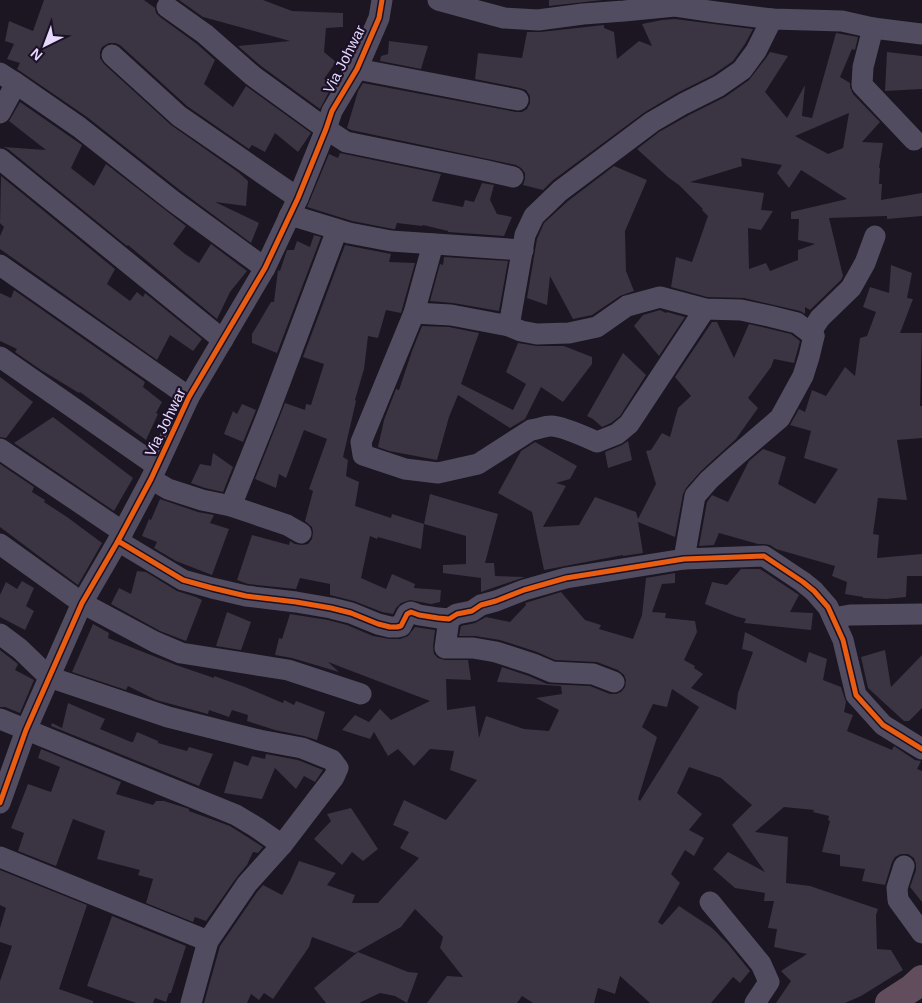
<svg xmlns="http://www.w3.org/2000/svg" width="922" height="1003" font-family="Helvetica,sans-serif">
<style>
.building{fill:#3b3443;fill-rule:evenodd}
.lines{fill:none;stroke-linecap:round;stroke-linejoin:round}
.minor{stroke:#524c61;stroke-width:21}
.highway{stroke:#624d5d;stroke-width:28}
.cycleway-casing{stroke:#1b1126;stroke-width:8}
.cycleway{stroke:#e95d12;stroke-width:5}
.labels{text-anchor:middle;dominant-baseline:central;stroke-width:4.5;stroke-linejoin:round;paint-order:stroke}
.street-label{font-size:15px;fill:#e7d8fd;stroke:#1b1126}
</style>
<rect width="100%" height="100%" fill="#1b1621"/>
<g class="building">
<polygon points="44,0 144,0 155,8 156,13 160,17 197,44 215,60 204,84 233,107 246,86 311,133 298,152 275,133 265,152 252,145 249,149 187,106 120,45 115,43 109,43 102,47 100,52 100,58 104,64 171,125 238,172 248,181 246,206 215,202 259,223 251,243 181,191 87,117 17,69 20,63 7,59 14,44 5,41 9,21 33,31"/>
<polygon points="179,0 263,0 292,11 343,13 343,27 326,28 324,52 336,62 324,79 332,86 320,109 261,66 238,46 290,41 203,17"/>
<polygon points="549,0 603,0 549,6"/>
<polygon points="675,19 753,29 745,44 733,61 713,75 677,93 645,112 552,181 543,190 523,185 525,179 525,173 521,168 516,165 351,130 347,128 358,91 363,83 516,112 522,112 527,109 530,103 530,96 526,90 520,88 475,79 478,53 522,58 527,32 540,32 604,25 604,28 614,32 617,59 639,41 652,46 642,24 662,20"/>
<path d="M836,33L858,37L855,50L852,49L840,77L850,83V87L853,94L880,122L862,142L883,143L879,168H880L879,184H882L881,200L922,193V216L887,219V216L829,218L843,276L841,280L810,310L805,307V314L800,311L744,298L707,297L671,287L676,257L692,262L708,216L702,210L703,209L679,185L669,178L637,149L659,132L689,115L725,97L749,80L766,58L770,52L788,56L765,92L787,118L805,85L802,116L812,118ZM849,113L843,148L828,154L795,136ZM741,158L782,165L777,173L789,188L801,170L847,199L791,212V219H799L798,240L815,244L798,250V260L770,271L766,263L749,269L748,228L761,230L773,211L761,210L764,193L690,182L742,166Z"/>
<polygon points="389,41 428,46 421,69 380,61 381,56 388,54"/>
<polygon points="887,52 922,56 922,89 885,91"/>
<polygon points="20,102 82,145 71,168 94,186 106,164 186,226 173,244 185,254 199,263 211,244 247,271 230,292 217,319 128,245 127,246 8,149 3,147 46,150 9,121"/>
<polygon points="340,153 441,174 432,201 463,207 465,200 474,202 482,183 494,185 490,200 497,214 512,217 504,236 448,232 448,231 423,225 422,226 397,223 395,229 393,229 352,221 307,207 329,154 338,158"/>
<polygon points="614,166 647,180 625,231 626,271 634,291 620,296 592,315 573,319 550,276 547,305 527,298 537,239 544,223 568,201"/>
<polygon points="1,176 115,269 107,284 130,301 137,292 143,297 145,293 202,339 193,351 170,335 157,360 0,249 0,236 4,227 0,223"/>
<polygon points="314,235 321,237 277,353 252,343 252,334 271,302 274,302 278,270 280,271 287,250 294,250 297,241 310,247"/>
<polygon points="345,245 391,254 389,262 415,263 401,313 386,310 378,338 368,336 364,369 355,400 356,401 343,457 348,460 346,476 359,482 355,506 391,518 392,514 424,524 421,549 378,537 377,539 370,536 361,578 386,589 392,574 415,584 414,588 441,590 440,602 431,604 410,600 401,603 396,608 393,614 382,612 354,601 330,595 330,584 300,578 296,589 248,584 237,580 252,535 289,545 290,541 295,544 302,545 308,544 312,539 313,532 312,527 305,521 313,491 309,489 327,439 304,430 286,478 279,474 276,488 255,479 285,403 305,410 306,404 311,405 324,364 303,357"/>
<polygon points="444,257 508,261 499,311 453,303 430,301 440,264 443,265"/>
<polygon points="891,265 912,273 907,298 913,299 900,333 922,333 920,406 922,406 922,438 897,440 907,500 878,498 873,534 879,535 877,558 922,554 922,576 907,576 906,597 886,599 863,598 863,597 845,594 847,582 832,576 835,566 776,549 770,545 764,544 758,544 719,533 714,545 699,546 707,502 712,495 728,502 749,461 763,449 786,457 778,484 815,504 838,469 804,458 811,431 790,425 799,409 805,412 812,390 826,396 845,367 855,376 860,338 867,336 876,312 863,307 870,287 889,293"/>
<polygon points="14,290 145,382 143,387 162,402 156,413 158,414 146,440 80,392 79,393 41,370 15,352 17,349 0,341 0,293 11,298"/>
<polygon points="660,310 666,313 667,312 685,317 659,356 634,326 643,315"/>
<polygon points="712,322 717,322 734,358 749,324 791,334 800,341 794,363 774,359 771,367 748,398 758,408 736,439 701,471 686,488 683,494 675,537 638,522 643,553 623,556 623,555 544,570 532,512 498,493 521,451 535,442 577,466 570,479 556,483 566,486 543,527 579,525 595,497 636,512 638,519 656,484 646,451 651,450 662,433 670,437 678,408 691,396 675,377"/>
<polygon points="422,326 449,327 479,333 461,384 513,410 526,384 506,372 518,343 537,346 564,346 592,357 592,364 563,402 541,387 525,419 510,428 458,395 449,417 437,460 389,451 378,447 384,420 396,389 399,390 412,351"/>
<polygon points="623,353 646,375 620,416 611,423 602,427 593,419 587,416"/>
<polygon points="0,377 33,402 6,438 0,437"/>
<polygon points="242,404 256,410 243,442 224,434 233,411 237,414"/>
<polygon points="53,417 133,478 114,511 14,443"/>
<polygon points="628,441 632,460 608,468 605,452 622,445"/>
<polygon points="213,453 233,467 223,492 205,488 191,483 200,464 211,466"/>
<polygon points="0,464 34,487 32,492 45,500 44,502 67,517 102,543 78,585 36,554 0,527"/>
<polygon points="430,494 498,514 485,563 494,563 495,576 525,577 481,592 481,578 443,573 443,565 466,564 466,536 424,524"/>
<polygon points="160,499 198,512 214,515 210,523 229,529 212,575 176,561 154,548 157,542 142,536 149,519 151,520"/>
<polygon points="741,569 760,569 799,595 790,612 813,613 811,630 744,623 746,619 735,616 705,604 712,582 727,585"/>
<polygon points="137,571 146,572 177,591 196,597 202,600 186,641 160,631 111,604 119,588 131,594"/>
<path d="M675,573V583L662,584L652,612L666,613L665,618L695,621L697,632L684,660L695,666L694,668L703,674L691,688L736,710L738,693L753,652L742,649L745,632L806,663L809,652L827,659L823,680L841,687L846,702L844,712L853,715L847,731L892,750L894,746L915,760L921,761L917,769L922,771V902L910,887L916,870V864L914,858L908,854H901L895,857L892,862L885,885L862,881L865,869L840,866V855L822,852L830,821L828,820L829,816L813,812L814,810L784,807L755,832L788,837L786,883L810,886L878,909L876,915L877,949L891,950L903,970L861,996L845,1003H776L791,981L781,971L807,954L774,947L777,929L768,928L774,901H764L765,893L735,888L713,869L728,852L765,872L732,825L752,805L721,778L689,767L677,793L702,814L689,830L704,838L694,856L685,850L671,874L680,883L658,922L662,925L679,906L712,928L728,944L750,971L740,983L733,977L711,1003H650L620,976L615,994L598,988L594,1003H533L522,996L517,1003H427L447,976L463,977L440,948L443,937L415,909L401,927L355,953L312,937L309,947L273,999L264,993L259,1000L251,994L247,1003H204L220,946L257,892L263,885L282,895L290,881L299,861L336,873L327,885L355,895L352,903H378L419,858L400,848L409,832L393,825L404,800L446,820L477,780L450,770L454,751L430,749L414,766L398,749L388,756L374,732L370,739L342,730L355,715L369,722L380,709L391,720L430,701L328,662L339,672L292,658L275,655L279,638L282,639L290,614L328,620L347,625L373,636L390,639H400L408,636L415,627L435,630L433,647L434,654L438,658L445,660H468L471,680L446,679L447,710L475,706L479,738L486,716L524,729L549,731L559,710L536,698L562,694L561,686L497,682L502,667L529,676L547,684L590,686L610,694H616L621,692L625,687L626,680L624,675L618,670L597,662L555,660L537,652L500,640L475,636H459L461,626L475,623L486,617L510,622L526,605L525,603L561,592L585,620L601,625L599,629L633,639L642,615L646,578ZM672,689L699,707L640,801L638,799L657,737L642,727L653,704L667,707Z"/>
<polygon points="22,581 34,588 26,606 34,611 25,630 0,617 0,595 6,582 17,589"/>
<polygon points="227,612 251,622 241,650 216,646"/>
<polygon points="93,624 109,633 108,638 176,665 214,678 214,676 245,687 283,703 284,700 294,705 296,701 325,712 317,740 304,736 275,730 247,721 248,715 232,710 229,717 209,710 208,714 156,700 128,686 126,690 72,672"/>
<polygon points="0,650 18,664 15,670 34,680 20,713 5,707 0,707"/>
<polygon points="885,650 891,687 922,655 922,708 909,721 904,721 868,688 861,657"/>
<polygon points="68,703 105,719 100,729 131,742 133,742 137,732 158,741 158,743 187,751 189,747 213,754 199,786 51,726 52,723 62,728"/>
<polygon points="41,749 121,782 116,794 153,805 156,801 164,801 183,807 189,809 189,811 230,826 263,847 258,853 253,852 247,865 237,877 206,921 195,917 193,922 146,903 153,879 138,875 140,870 97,859 105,831 73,819 56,866 18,851 24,833 11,828 28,784 51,792 60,767 38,758"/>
<polygon points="266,754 298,760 323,770 315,782 304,776 296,789 275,768 262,799 224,793 234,761 248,766 252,756 265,759"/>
<polygon points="351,808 378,849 363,861 352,852 342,865 314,839 331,821 327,814"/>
<polygon points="0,870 87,905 59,989 93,1001 93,1003 0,1003 0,981 12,946 0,942 0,928 6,908 0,905"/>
<polygon points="112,916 186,946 171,993 169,993 166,1002 155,998 153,1003 136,1003 87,986"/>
<polygon points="358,952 408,972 418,973 407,1003 395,996 380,993 359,1003 326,1003 314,988"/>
</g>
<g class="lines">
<g class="minor">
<polyline points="438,0 504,18 538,20 583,14 624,11 675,6 716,12 772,19 842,21 873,28 922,34"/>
<polyline points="167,7 205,34 253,76 326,129 346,142 483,170 513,177"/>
<polyline points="873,28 863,67 862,85 914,140"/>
<polyline points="112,55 179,116 298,198"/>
<polyline points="357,69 518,100"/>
<polyline points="0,73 14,82 12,91 0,113"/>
<polyline points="14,82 79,127 173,201 265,268"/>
<polyline points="0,159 223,340"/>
<polyline points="289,216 300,218 349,233 391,241 523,250"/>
<polyline points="433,244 414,313 451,315 509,326 521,331 537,334 569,333 597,327 627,306 660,297 705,309 741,310 769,316 797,323 814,336"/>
<polyline points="0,265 189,397"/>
<path d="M414,313L361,442L363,455L405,469L438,473L478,464L531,430C538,429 545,426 551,426C562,426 586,437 597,442L617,434L629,424L705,309"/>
<polyline points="509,326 525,235 534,216 560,191 652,122 683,104 719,86 742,70 756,51 772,19"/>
<polyline points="0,357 157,466"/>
<polyline points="0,449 123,532"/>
<polyline points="151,479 168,489 202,500 231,506 287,525 301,533"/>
<polyline points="231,506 269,411 337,230"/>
<polyline points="118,541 183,580 212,588 246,596 296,602 331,608 351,613 378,624 390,627 397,627 401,626 407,614 411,612 419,615 438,618 449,619 457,614 472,611 481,605 496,601 524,590 566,578 684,559 764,556 803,582 814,591 828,607 843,640 856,695 883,725 922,749"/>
<polyline points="0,544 82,603 155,642 181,653 288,670 361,694"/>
<polyline points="684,559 695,496 709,480 730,461 780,418 803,376 809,357 814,336 810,333 820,318 851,288 865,263 875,236"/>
<polyline points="833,618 850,615 922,614"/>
<polyline points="449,619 445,648 473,648 496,652 533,664 552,672 593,674 614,682"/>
<polyline points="0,634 20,649 49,677 168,717 259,740 302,748 332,760 338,768 334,777 282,845 247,884 208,941 191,1003"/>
<polyline points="0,719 236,815 256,827 282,845"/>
<polyline points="0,803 26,730 82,603 118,541 151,479 189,397 265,268 298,198 326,129 332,111 357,69 379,18 382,0"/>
<polyline points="0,857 208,941"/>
<polyline points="904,866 897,888 898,900 922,933"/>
<polyline points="710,902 761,964 769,982 755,1003"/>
</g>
<polyline class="highway" points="889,1003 912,988 922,979"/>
<g class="cycleway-casing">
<g id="cycleway">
<polyline points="118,541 183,580 212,588 246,596 296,602 331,608 351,613 378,624 390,627 397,627 401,626 407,614 411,612 419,615 438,618 449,619 457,614 472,611 481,605 496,601 524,590 566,578 684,559 764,556 803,582 814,591 828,607 843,640 856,695 883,725 922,749"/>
<polyline points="0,803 26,730 82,603 118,541 151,479 189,397 265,268 298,198 326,129 332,111 357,69 379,18 382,0"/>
</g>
</g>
<use href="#cycleway" class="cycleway"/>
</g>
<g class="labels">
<g class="street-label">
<text transform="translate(344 59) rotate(-63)">Via Johwar</text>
<text transform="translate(165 422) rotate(-64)">Via Johwar</text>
</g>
</g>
<g transform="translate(45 45) rotate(222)" stroke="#1b1126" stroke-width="4" paint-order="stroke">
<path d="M0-4L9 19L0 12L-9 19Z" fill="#e7d8fd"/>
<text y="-8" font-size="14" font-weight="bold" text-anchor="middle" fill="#e7d8fd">N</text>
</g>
</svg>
